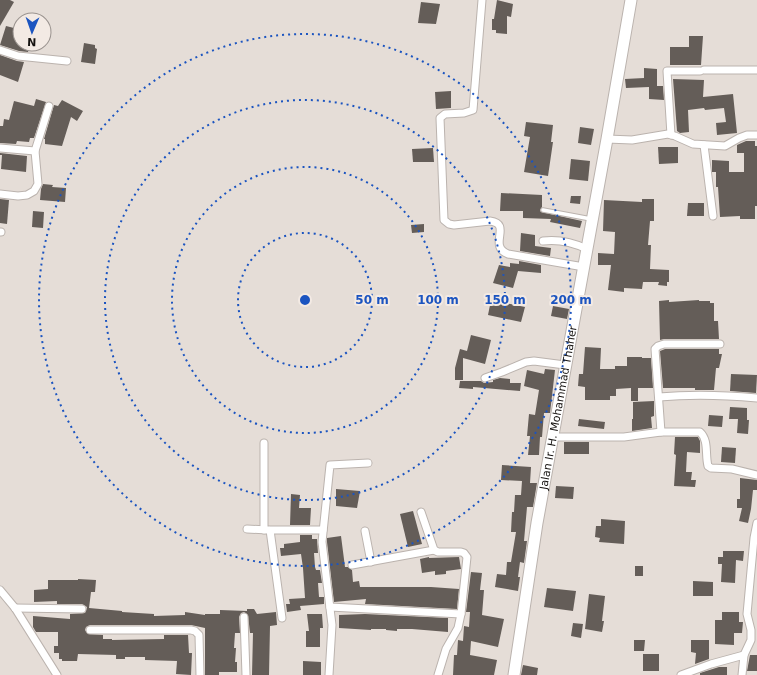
<svg xmlns="http://www.w3.org/2000/svg" width="757" height="675" font-family="'DejaVu Sans',sans-serif">
<style>
.building{fill:#645d58}
.lines{fill:none;stroke-linecap:round;stroke-linejoin:round}
.service-casing{stroke:#bbb3ae;stroke-width:5.5}
.minor-casing{stroke:#bbb3ae;stroke-width:9}
.secondary-casing{stroke:#bbb3ae;stroke-width:13}
.service{stroke:#fff;stroke-width:3.5}
.minor{stroke:#fff;stroke-width:7}
.secondary{stroke:#fff;stroke-width:11}
.ring{fill:none;stroke:#1b54c0;stroke-width:2;stroke-dasharray:2 4}
.labels{text-anchor:middle;dominant-baseline:central;stroke-width:4;stroke-linejoin:round;paint-order:stroke}
.street-label{font-size:11px;fill:#14110f;stroke:#f3eae4}
.centre{fill:#1b54c0;stroke:#f3eae4;stroke-width:2}
.ring-label{font-size:12px;text-anchor:middle;font-weight:bold;fill:#1b54c0;stroke:#f3eae4;stroke-width:4;stroke-linejoin:round;paint-order:stroke}
</style>
<rect width="100%" height="100%" fill="#e5ddd7"/>
<g class="building">
<polygon points="0,0 10,0 14,2 0,26"/>
<polygon points="497,0 513,4 511,17 507,16 507,34 496,33 496,30 492,30 492,19 494,19"/>
<polygon points="421,2 440,4 436,24 418,23"/>
<polygon points="6,26 18,29 16,34 20,36 20,44 30,44 28,52 19,51 0,45"/>
<polygon points="689,36 703,36 701,65 670,65 670,47 689,47"/>
<polygon points="84,43 95,45 95,48 97,49 95,64 81,62"/>
<polygon points="0,55 17,61 24,62 18,82 0,75"/>
<polygon points="644,68 657,69 657,86 663,86 664,100 649,99 649,87 626,88 625,79 644,78"/>
<polygon points="673,79 704,80 703,97 733,94 737,133 717,135 716,123 726,122 724,108 705,110 704,108 688,110 689,132 680,133 677,131"/>
<polygon points="451,91 451,108 436,109 435,92"/>
<polygon points="36,99 46,102 34,138 30,138 29,142 17,141 16,144 0,143 0,126 3,126 4,119 9,120 14,101 34,106"/>
<polygon points="62,100 83,111 77,121 71,117 62,146 45,144 45,139 44,139 54,105 58,106"/>
<polygon points="526,122 553,125 551,142 553,142 548,176 524,172 530,137 524,136"/>
<polygon points="580,127 594,129 591,145 578,143"/>
<polygon points="746,141 755,141 755,146 757,146 757,206 755,206 755,219 740,219 740,216 720,217 718,187 716,187 716,172 712,172 712,160 729,161 729,172 744,172 744,153 737,153 737,145"/>
<polygon points="658,147 678,147 678,163 659,164"/>
<polygon points="433,148 434,162 413,162 412,149"/>
<polygon points="0,153 27,156 26,172 1,169 2,155 0,155"/>
<polygon points="571,159 590,161 588,181 569,179"/>
<polygon points="43,184 53,185 52,187 66,188 65,202 40,200 41,189"/>
<polygon points="501,193 542,195 542,207 540,210 541,212 582,221 580,228 550,222 551,219 523,218 523,211 500,211"/>
<polygon points="571,196 581,196 580,204 570,203"/>
<polygon points="0,199 9,200 7,224 0,223"/>
<polygon points="642,199 654,199 654,221 650,221 648,245 651,245 650,269 669,270 669,282 667,282 667,286 658,285 659,282 643,282 642,289 624,288 624,292 608,290 611,265 598,265 598,253 614,254 615,232 603,231 604,200 642,202"/>
<polygon points="688,203 704,203 704,216 687,216"/>
<polygon points="33,211 44,212 43,228 32,227"/>
<polygon points="424,224 424,232 412,233 411,225"/>
<polygon points="521,233 535,235 535,246 551,248 550,256 520,251"/>
<polygon points="519,261 541,265 541,273 518,271 513,288 493,283 499,265 510,267 510,263 519,264"/>
<polygon points="491,300 525,307 521,322 488,315"/>
<polygon points="669,300 669,302 699,300 699,301 710,301 710,303 714,303 714,321 718,321 719,339 664,339 660,340 659,301"/>
<polygon points="553,306 569,309 567,319 551,316"/>
<polygon points="471,335 491,340 485,364 463,358 463,380 455,380 455,368 460,349 467,351"/>
<polygon points="585,347 601,348 600,369 615,369 615,366 627,366 627,357 642,357 642,358 651,358 653,388 638,388 638,401 631,401 631,388 616,389 616,396 610,396 610,400 585,400 585,387 578,386 579,374 583,374"/>
<polygon points="665,349 719,349 719,354 722,354 719,368 716,368 714,390 695,390 695,388 663,388 660,351"/>
<polygon points="545,369 555,370 550,413 544,413 542,437 540,437 539,455 528,455 530,436 527,436 529,414 535,415 539,390 524,386 527,370 544,374"/>
<polygon points="731,374 757,375 756,393 730,391"/>
<polygon points="500,378 510,379 510,383 521,383 520,391 473,387 473,389 459,388 460,381 481,381 484,383 493,382 493,380"/>
<polygon points="654,401 654,416 651,417 652,428 632,431 632,419 633,419 633,402"/>
<polygon points="730,407 747,408 747,420 749,420 748,434 737,433 738,419 729,419"/>
<polygon points="709,415 723,416 722,427 708,426"/>
<polygon points="579,419 605,422 604,429 578,426"/>
<polygon points="675,437 698,437 700,441 700,453 687,452 686,472 692,472 691,480 696,480 695,487 674,486 676,455 674,454"/>
<rect x="564" y="442" width="25" height="12"/>
<polygon points="722,447 736,448 735,463 721,462"/>
<polygon points="502,465 531,467 530,483 537,483 533,507 527,507 524,541 527,541 524,563 520,562 518,577 520,577 518,591 495,587 497,574 506,575 507,562 511,562 516,532 511,532 512,512 514,512 515,495 521,495 522,481 501,480"/>
<polygon points="740,478 757,480 757,490 753,490 751,509 748,523 739,521 742,508 737,508 737,499 740,499"/>
<polygon points="556,486 574,487 573,499 555,498"/>
<polygon points="336,489 360,491 357,508 336,506"/>
<polygon points="291,494 300,495 299,508 311,508 310,525 290,525"/>
<polygon points="413,511 422,544 408,547 400,514"/>
<polygon points="601,519 625,521 624,544 599,542 600,538 595,537 596,526 601,526"/>
<polygon points="300,535 312,535 312,539 317,539 318,553 314,553 315,567 316,570 320,570 322,583 318,583 319,597 324,597 324,604 300,606 301,610 287,612 286,604 290,604 289,599 305,598 303,568 301,554 281,556 280,548 284,548 284,544 300,542"/>
<polygon points="341,536 345,567 348,567 352,570 353,582 359,581 360,587 431,587 459,589 457,609 365,604 366,599 334,602 327,542 327,538"/>
<polygon points="723,551 744,551 743,561 736,560 735,583 721,582 722,564 718,564 718,557 723,557"/>
<polygon points="429,557 429,558 459,557 461,569 446,571 446,574 435,575 435,571 422,573 420,559"/>
<rect x="635" y="566" width="8" height="10"/>
<polygon points="471,572 482,573 480,590 484,590 482,615 504,619 498,647 471,641 470,655 497,660 494,675 453,675 454,655 457,655 458,640 463,641 464,626 469,627 470,612 466,612"/>
<polygon points="78,579 96,580 95,592 91,592 89,608 122,611 122,612 154,614 154,616 185,615 185,612 205,615 205,614 220,614 220,610 247,611 247,609 254,609 257,614 276,612 277,625 270,626 269,675 252,675 253,633 250,633 248,615 244,612 241,613 239,617 240,633 235,633 234,648 236,648 235,662 237,662 237,672 219,672 219,675 205,675 205,628 191,625 90,625 86,627 85,630 88,634 103,635 103,639 112,639 112,640 164,639 164,635 188,635 189,653 192,653 191,675 176,674 177,661 145,660 145,657 125,657 125,659 116,659 116,655 78,654 77,661 62,661 62,659 59,659 59,653 54,653 54,646 58,646 58,632 36,632 33,627 33,616 70,619 70,614 85,613 86,611 87,607 82,604 57,604 57,601 34,602 34,590 48,589 48,580 78,580"/>
<polygon points="693,581 713,582 713,596 693,596"/>
<polygon points="547,588 576,591 573,611 544,607"/>
<polygon points="589,594 605,596 602,621 604,621 602,632 585,629"/>
<polygon points="722,612 739,612 739,622 743,622 742,633 734,633 734,645 715,644 715,620 722,620"/>
<polygon points="307,614 322,614 323,628 320,628 320,647 306,647 306,631 309,631"/>
<polygon points="365,614 448,618 448,632 412,629 397,629 397,631 386,630 386,629 371,629 371,630 339,628 339,615"/>
<polygon points="573,623 583,624 581,638 571,636"/>
<polygon points="634,640 645,640 644,651 634,651"/>
<polygon points="691,640 709,640 709,659 695,664 696,653 691,652"/>
<rect x="643" y="654" width="16" height="17"/>
<polygon points="750,655 757,655 757,671 747,671"/>
<polygon points="303,661 321,662 321,675 303,675"/>
<polygon points="523,665 538,668 537,675 521,675"/>
<polygon points="719,667 727,667 727,675 700,675 700,673"/>
</g>
<g class="lines">
<g class="service-casing">
<polyline id="service" points="543,210 591,219"/>
</g>
<g class="minor-casing">
<g id="minor">
<path d="M482,0L473,110L464,113L445,114L440,118L444,220L449,224L454,225L490,221C513,224 487,246 508,254L584,267"/>
<polyline points="0,50 18,56 67,61"/>
<polyline points="704,70 757,70"/>
<polyline points="671,135 667,71 700,71"/>
<polyline points="607,139 632,140 668,134 675,136 693,144 725,146 739,138 747,135 757,135"/>
<polyline points="704,145 713,216"/>
<polyline points="0,148 35,151"/>
<polyline points="0,194 18,196 27,195 34,191 38,184 35,151 49,106"/>
<polyline points="0,232 1,232"/>
<path d="M543,241C559,239 572,242 587,249"/>
<polyline points="485,378 502,372 526,362 534,361 565,365"/>
<path d="M659,397C691,394 725,395 757,398"/>
<polyline points="661,432 655,349 658,346 664,344 720,344"/>
<path d="M553,437H624L661,432H700C709,440 705,455 708,466L711,468L732,469L757,475"/>
<polyline points="264,443 264,530"/>
<polyline points="247,529 268,530"/>
<polyline points="365,531 371,562"/>
<polyline points="352,565 434,550"/>
<polyline points="0,590 15,608 57,675"/>
<polyline points="330,607 461,614 467,557 464,553 461,552 438,552 434,550 421,512"/>
<polyline points="15,608 82,609"/>
<polyline points="244,617 246,675"/>
<polyline points="282,618 270,530 323,530"/>
<polyline points="90,630 191,630 195,631 199,635 200,675"/>
<polyline points="329,675 332,625 322,542 330,465 368,463"/>
<polyline points="438,675 446,649 458,628 461,614"/>
<polyline points="681,675 711,664 744,655"/>
<polyline points="742,675 744,655 751,640 751,630 747,614 754,538 757,523"/>
</g>
</g>
<g class="secondary-casing">
<g id="secondary">
<path id="s1" d="M514,675L537,523L607,139L631,0"/>
</g>
</g>
<use href="#service" class="service"/>
<use href="#minor" class="minor"/>
<use href="#secondary" class="secondary"/>
</g>
<g class="ring">
<circle cx="305" cy="300" r="67"/>
<circle cx="305" cy="300" r="133"/>
<circle cx="305" cy="300" r="200"/>
<circle cx="305" cy="300" r="266"/>
</g>
<g class="labels">
<g class="street-label">
<text stroke="none"><textPath href="#s1" startOffset="271">Jalan Ir. H. Mohammad Thaher</textPath></text>
</g>
</g>
<circle cx="305" cy="300" r="6" class="centre"/>
<g class="ring-label">
<text x="372" y="304">50 m</text>
<text x="438" y="304">100 m</text>
<text x="505" y="304">150 m</text>
<text x="571" y="304">200 m</text>
</g>
<g transform="translate(32 32) rotate(182)"><circle r="19" fill="#f3eae4" stroke="#9a938f"/>
<path d="M0-3L7 15L0 10L-7 15Z" fill="#1b54c0"/>
<text y="-6" font-size="11" font-weight="bold" text-anchor="middle" fill="#14110f">N</text>
</g>
</svg>
